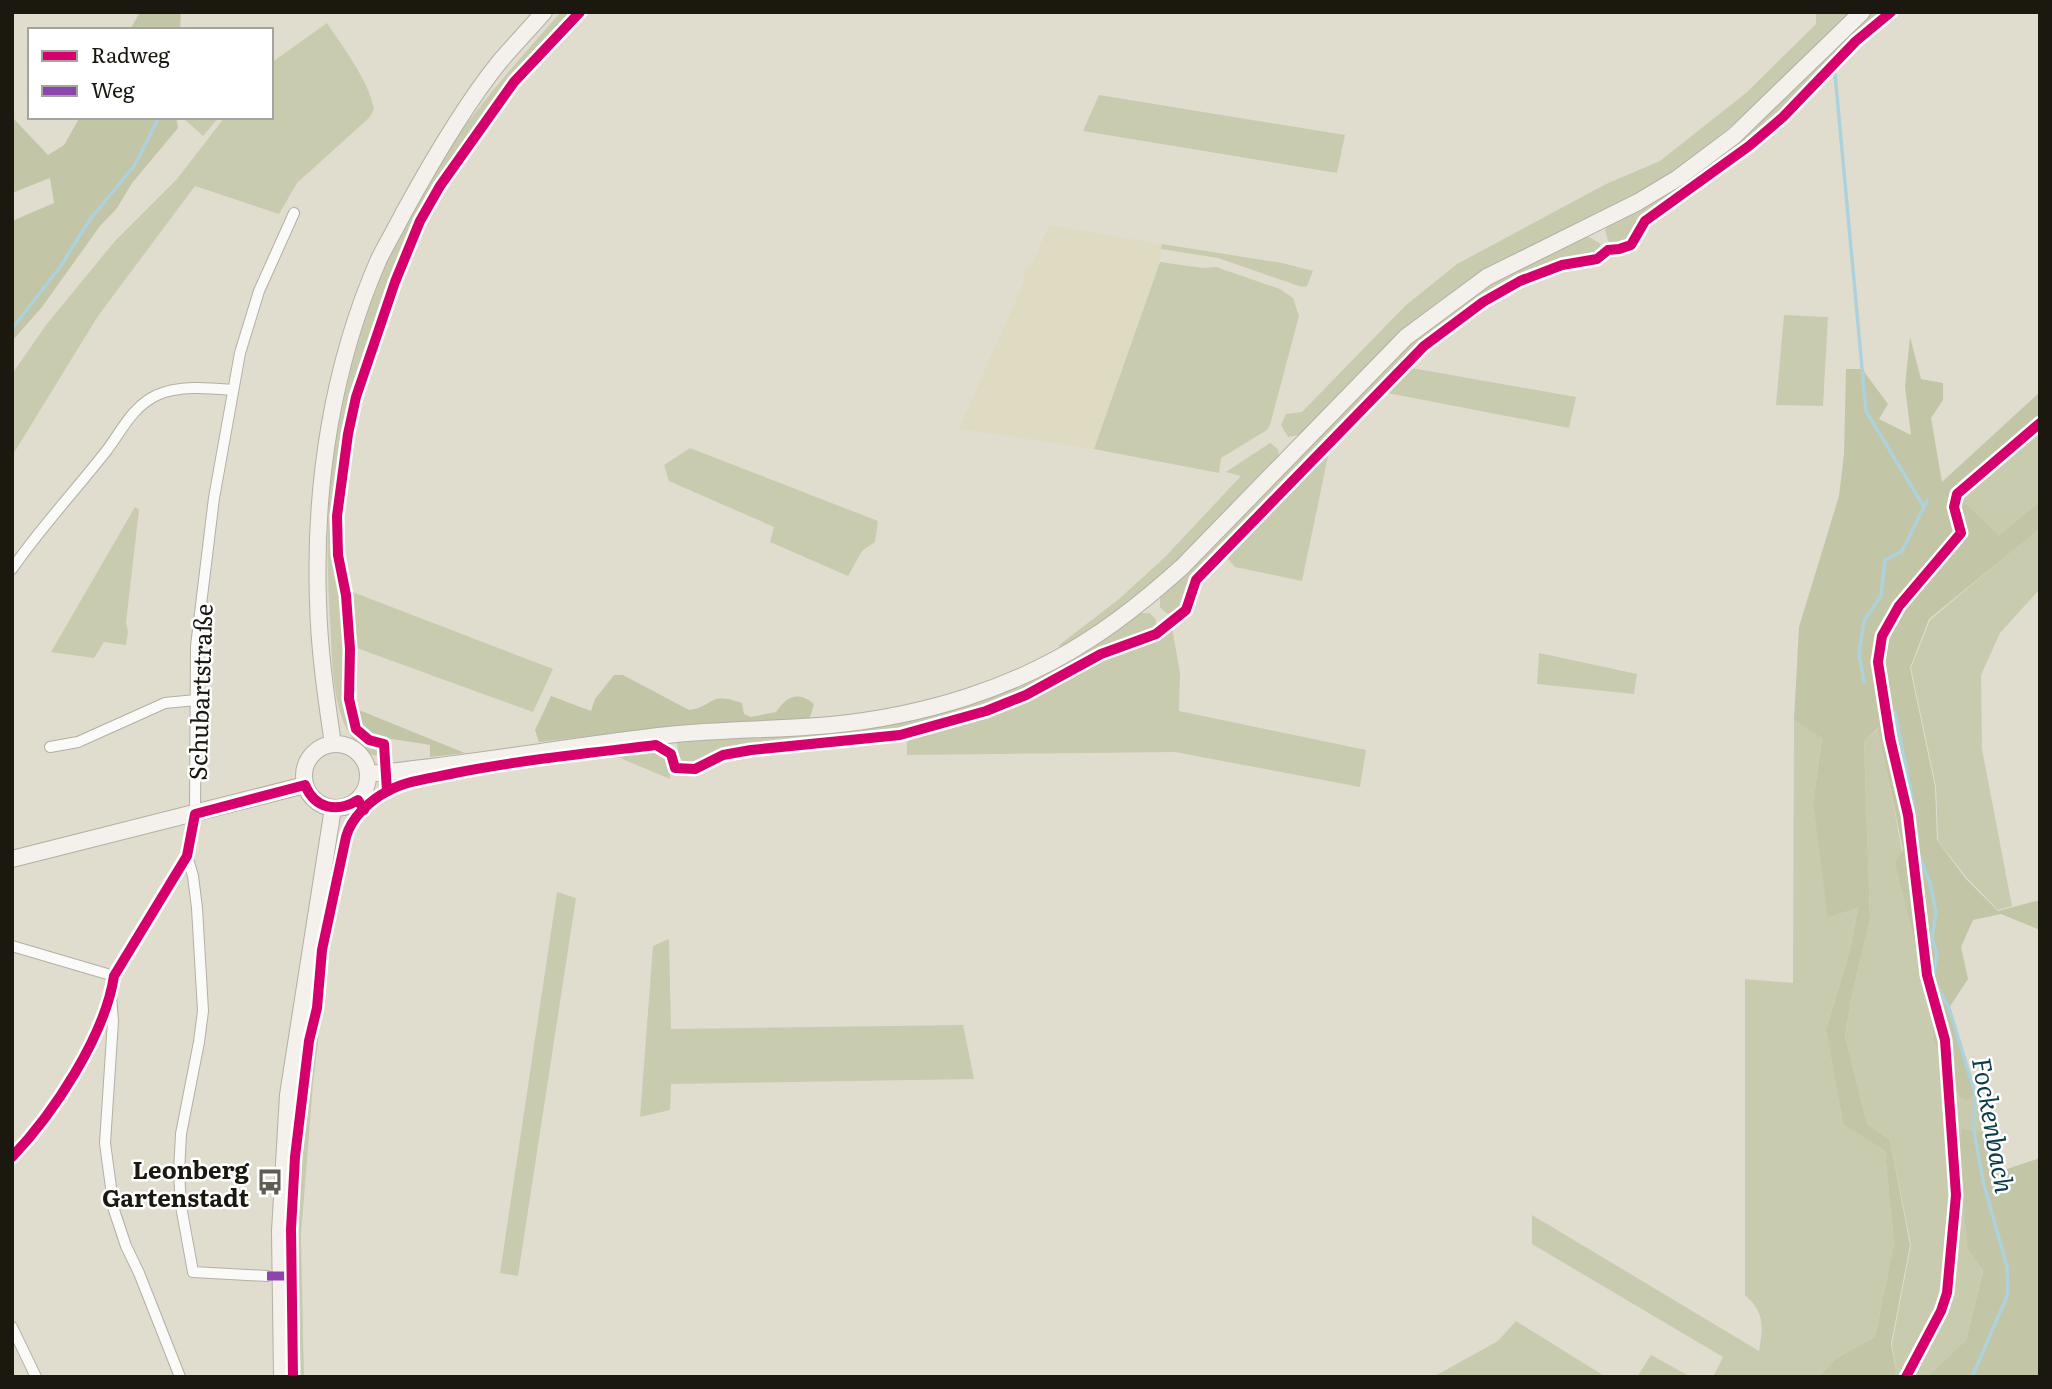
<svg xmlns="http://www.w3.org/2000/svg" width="2052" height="1389" font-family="Literata,serif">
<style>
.built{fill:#dfdbc3}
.green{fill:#c9cbae}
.forest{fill:#c2c5a6}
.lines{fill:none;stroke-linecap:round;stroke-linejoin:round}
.stream{stroke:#aed2db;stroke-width:3.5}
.street-casing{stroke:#b2afa5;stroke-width:12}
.secondary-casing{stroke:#b2afa5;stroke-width:18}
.street{stroke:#fafaf8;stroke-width:10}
.secondary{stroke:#f4f0eb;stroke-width:16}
.quiet{stroke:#8e44ad;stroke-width:9;stroke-dasharray:18 9;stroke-linecap:butt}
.cycleway-casing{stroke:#fff;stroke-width:15}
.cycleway{stroke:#d6006c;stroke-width:10}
.labels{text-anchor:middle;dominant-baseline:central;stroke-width:5;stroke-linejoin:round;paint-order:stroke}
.street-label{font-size:24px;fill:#1a180f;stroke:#fff}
.poi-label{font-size:24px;font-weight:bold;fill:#1a180f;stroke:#fff;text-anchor:end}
.water-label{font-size:26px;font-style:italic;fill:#0a3c49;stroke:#fff}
</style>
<rect width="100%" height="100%" fill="#e0ddcf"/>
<polygon class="built" points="1049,225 1162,244 1160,262 1094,449 959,429 1024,281 1023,276 1027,267 1031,265"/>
<g class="green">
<path d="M561,12H576L526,62L444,172L417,219L383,301L363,359L347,420L338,479L334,516L335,557L344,623L345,696L354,732L379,751L376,756C334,741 333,676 331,639C328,586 325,532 331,480C343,364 383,243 450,147C483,99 522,56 561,12Z"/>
<path d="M1816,12H1851C1792,66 1740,126 1673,171C1607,216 1531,243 1463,285C1404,321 1348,385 1299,435L1288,437L1281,425L1286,414L1302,412L1405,306L1457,264L1606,184L1660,161L1746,93L1816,24Z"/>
<polygon points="1872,12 1886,12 1826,65 1782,113 1746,144 1695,183 1642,219 1630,241 1617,247 1608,241 1605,230 1608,225 1642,208"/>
<path d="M327,23C344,49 368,79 374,109L370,117L297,183L279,214L195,186L98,316L12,456V374L46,325L115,241L177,179L225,117H271V63Z"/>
<polygon points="1099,95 1345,135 1337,173 1083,131"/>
<polygon points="182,117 219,117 203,136"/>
<path d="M1586,235L1601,244C1595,262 1567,260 1550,267C1487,292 1449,320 1398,365L1194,577L1183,610L1174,615L1166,613L1160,607V597L1399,353L1432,324L1488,285Z"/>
<polygon points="1162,244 1282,263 1313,271 1307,286 1302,287 1218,258 1161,249"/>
<polygon points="1160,262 1203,268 1216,267 1280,289 1293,298 1299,316 1270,425 1267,430 1221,458 1219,473 1094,449"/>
<polygon points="1784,315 1828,317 1823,406 1776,405"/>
<polygon points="1406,367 1576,397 1569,428 1382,392"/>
<polygon points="2040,428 2040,501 1999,535 1960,498"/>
<polygon points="1270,443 1278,449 1279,457 1167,572 1119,611 1064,647 1058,646 1119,599 1165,557 1241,476 1226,472"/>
<polygon points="690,448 878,521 875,542 862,551 848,576 770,542 774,527 669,481 664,465"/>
<polygon points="1323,451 1328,456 1302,581 1235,567 1228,559 1230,548"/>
<polygon points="135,507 139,510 126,622 128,632 126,645 104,642 94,658 51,652"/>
<polygon points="2040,527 2040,589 2000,633 1981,675 1982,749 2012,906 1998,910 1967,878 1938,841 1936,787 1911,668 1930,620"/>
<polygon points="350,591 553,669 533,712 354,647"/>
<polygon points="1140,613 1150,613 1156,620 1155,631 1148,636 1105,650 1026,690 991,705 934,723 857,737 731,751 695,765 686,765 678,755 677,741 854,730 923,718 989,696"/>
<polygon points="1172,628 1180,673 1179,711 1366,750 1360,787 1175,752 907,755 907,743 911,735 984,714 1028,697 1103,656 1156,638"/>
<polygon points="1539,653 1637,674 1634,694 1537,684"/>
<path d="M1794,720L1822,737L1813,803L1829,918L1858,906L1851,946L1826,1030L1843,1124L1885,1151L1894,1244L1875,1337L1836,1358L1819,1377H1713L1723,1357L1532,1244V1215L1759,1351C1763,1326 1765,1313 1745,1295V979L1793,983Z"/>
<polygon points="1879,728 1930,1001 1933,1039 1961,1099 1968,1101 1975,1093 1983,1132 1968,1130 1968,1249 1983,1269 1966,1340 1927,1377 1893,1377 1896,1370 1892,1344 1911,1245 1890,1140 1867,1124 1845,1036 1852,994 1870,920 1864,741"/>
<polygon points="659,748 669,759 670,779 608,753"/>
<path d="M354,812L357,820L350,838L331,934L313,1084L301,1235L304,1377H288L286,1235L290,1160L302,1055L305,1042L312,1040L323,980L324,958L316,956C321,925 332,830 354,812Z"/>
<polygon points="557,892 576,898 518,1276 500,1273"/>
<polygon points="669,939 671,1029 963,1025 974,1079 671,1084 670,1110 640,1117 653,946"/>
<polygon points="1516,1321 1606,1377 1433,1377 1498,1341"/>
<polygon points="1651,1355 1691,1377 1637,1377"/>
</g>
<g class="forest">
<polygon points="140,12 181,12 180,30 130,30"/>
<polygon points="12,117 48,155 64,145 80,117 176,117 178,128 132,183 117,208 100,226 42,307 12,341 12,221 54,203 50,178 12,193"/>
<polygon points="1910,337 1921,379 1943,383 1943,400 1931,418 1942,482 2040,392 2040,419 1960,498 1999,535 2040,501 2040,528 1929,619 1910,668 1935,787 1937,840 1966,879 1998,911 2040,900 2040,930 2001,914 1973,920 1961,947 1968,979 1949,1008 1975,1093 1968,1101 1961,1099 1933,1039 1930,1001 1895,863 1903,850 1878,728 1864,741 1870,920 1852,994 1845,1036 1867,1124 1890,1140 1910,1245 1891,1344 1896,1370 1893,1377 1819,1377 1836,1358 1875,1337 1894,1244 1885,1151 1843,1124 1826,1030 1851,946 1858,907 1828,918 1813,803 1822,738 1794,720 1799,627 1839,496 1844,454 1846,369 1862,369 1888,404 1879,419 1911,435 1905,387"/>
<path d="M614,675H623L689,710C715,706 708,691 742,703L744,714L751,717L776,712C787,696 798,691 814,704L809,720L670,727L539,742L535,730L551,696L591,711L595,699Z"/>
<polygon points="354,708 465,753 430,757 430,745 368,735 360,728"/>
<polygon points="1962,1129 1983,1132 1989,1157 2001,1171 2040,1158 2040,1377 1927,1377 1966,1340 1983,1270 1968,1249 1958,1156"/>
</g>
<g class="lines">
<g class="stream">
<polyline points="1835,74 1866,411 1924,507"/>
<polyline points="12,329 60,267 91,218 135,165 159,117"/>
<polyline points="1864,682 1859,653 1864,621 1881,595 1885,560 1902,551 1927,501"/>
<polyline points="1895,713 1911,791 1919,855 1930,883 1936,912 1932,938 1937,954 1933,979 1949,1008 1975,1093 1974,1130 1983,1181 2007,1267 2008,1294 1972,1377"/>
</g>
<g class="street-casing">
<g id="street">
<path d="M12,569C41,527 76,490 107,450C122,430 133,406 157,395C179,385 209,388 232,390"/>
<polyline points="50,747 78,742 165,703 196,700"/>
<polyline points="12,946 114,976"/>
<polyline points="111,996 113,1021 105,1143 114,1210 126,1246 139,1273 180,1377"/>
<path d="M12,1157C53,1114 105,1036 114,976L187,856"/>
<polyline points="267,1276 193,1272 181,1206 179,1172 181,1134 199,1042 203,1011 197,908 193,876 187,856 195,814 196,646 214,498 240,353 259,291 294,213"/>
<polyline points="12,1327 36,1377"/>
</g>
</g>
<g class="secondary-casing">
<g id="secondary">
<circle cx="336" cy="776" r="32"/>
<path d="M333,744C326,697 319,649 318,601C314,486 332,366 379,259C387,243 396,228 404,212C432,161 465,104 501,60C515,44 530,28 544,12"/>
<path d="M368,774C468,765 568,746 668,735C722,729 777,730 831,725C922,716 1014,689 1090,639C1123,618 1153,593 1182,567L1406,337L1487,277L1638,202L1678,178L1734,136L1862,12"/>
<polyline points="12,859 305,785"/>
<polyline points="282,1377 280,1231 288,1095 333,808"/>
</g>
</g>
<use href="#street" class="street"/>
<use href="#secondary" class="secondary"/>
<polyline class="quiet" points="267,1276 291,1276"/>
<g class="cycleway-casing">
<g id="cycleway">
<polyline points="387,791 384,744 369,740 356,729 349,699 350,649 346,595 338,555 337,516 348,434 356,397 395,282 420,221 440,186 514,82 580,12"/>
<path d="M12,1157C53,1114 105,1036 114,976L187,856L195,814L305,785C315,809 337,813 358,800L364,810"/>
<path d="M293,1377L291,1229L295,1157L309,1041L317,1008L322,950L346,837C351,818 370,800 388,791C408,780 433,778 455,773C521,760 589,753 656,745L671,754L675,768L695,769L723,755L751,750L900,735L986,711L1026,695L1101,654L1156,634L1186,610L1196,580L1424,346L1483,302L1520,281L1562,265L1597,259L1608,250L1619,249L1631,245L1645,221L1749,146L1783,117L1856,41L1891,12"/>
<polyline points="1906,1377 1941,1311 1947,1293 1956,1195 1945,1040 1927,975 1908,815 1890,738 1878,662 1882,636 1899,606 1961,533 1954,507 1957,494 2040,423"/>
</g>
</g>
<use href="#cycleway" class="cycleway"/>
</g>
<defs>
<g id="bus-bare" transform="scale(2.1)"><path d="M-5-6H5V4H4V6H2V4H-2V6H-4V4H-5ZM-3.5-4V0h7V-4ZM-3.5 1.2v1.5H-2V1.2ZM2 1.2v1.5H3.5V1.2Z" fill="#5f5d52" stroke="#fff" stroke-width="2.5" paint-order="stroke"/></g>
</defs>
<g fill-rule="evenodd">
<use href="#bus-bare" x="270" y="1182"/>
</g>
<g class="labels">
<g class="street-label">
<text transform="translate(199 692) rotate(-88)">Schubartstraße</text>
</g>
<g class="poi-label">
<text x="249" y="1168">Leonberg<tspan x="249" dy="28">Gartenstadt</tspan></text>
</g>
<g class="water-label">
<text transform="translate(1995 1125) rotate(80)">Fockenbach</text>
</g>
</g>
<rect width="2052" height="1389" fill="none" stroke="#1a180f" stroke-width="28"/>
<rect x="28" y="28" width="245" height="91" fill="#ffffff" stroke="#a3a39f" stroke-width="2"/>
<rect x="42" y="51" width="35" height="10" fill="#d6006c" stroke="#a3a39f" stroke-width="2"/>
<text x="91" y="63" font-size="21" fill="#1a180f">Radweg</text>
<rect x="42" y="86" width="35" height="10" fill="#8e44ad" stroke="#a3a39f" stroke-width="2"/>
<text x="91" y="98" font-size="21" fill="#1a180f">Weg</text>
</svg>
